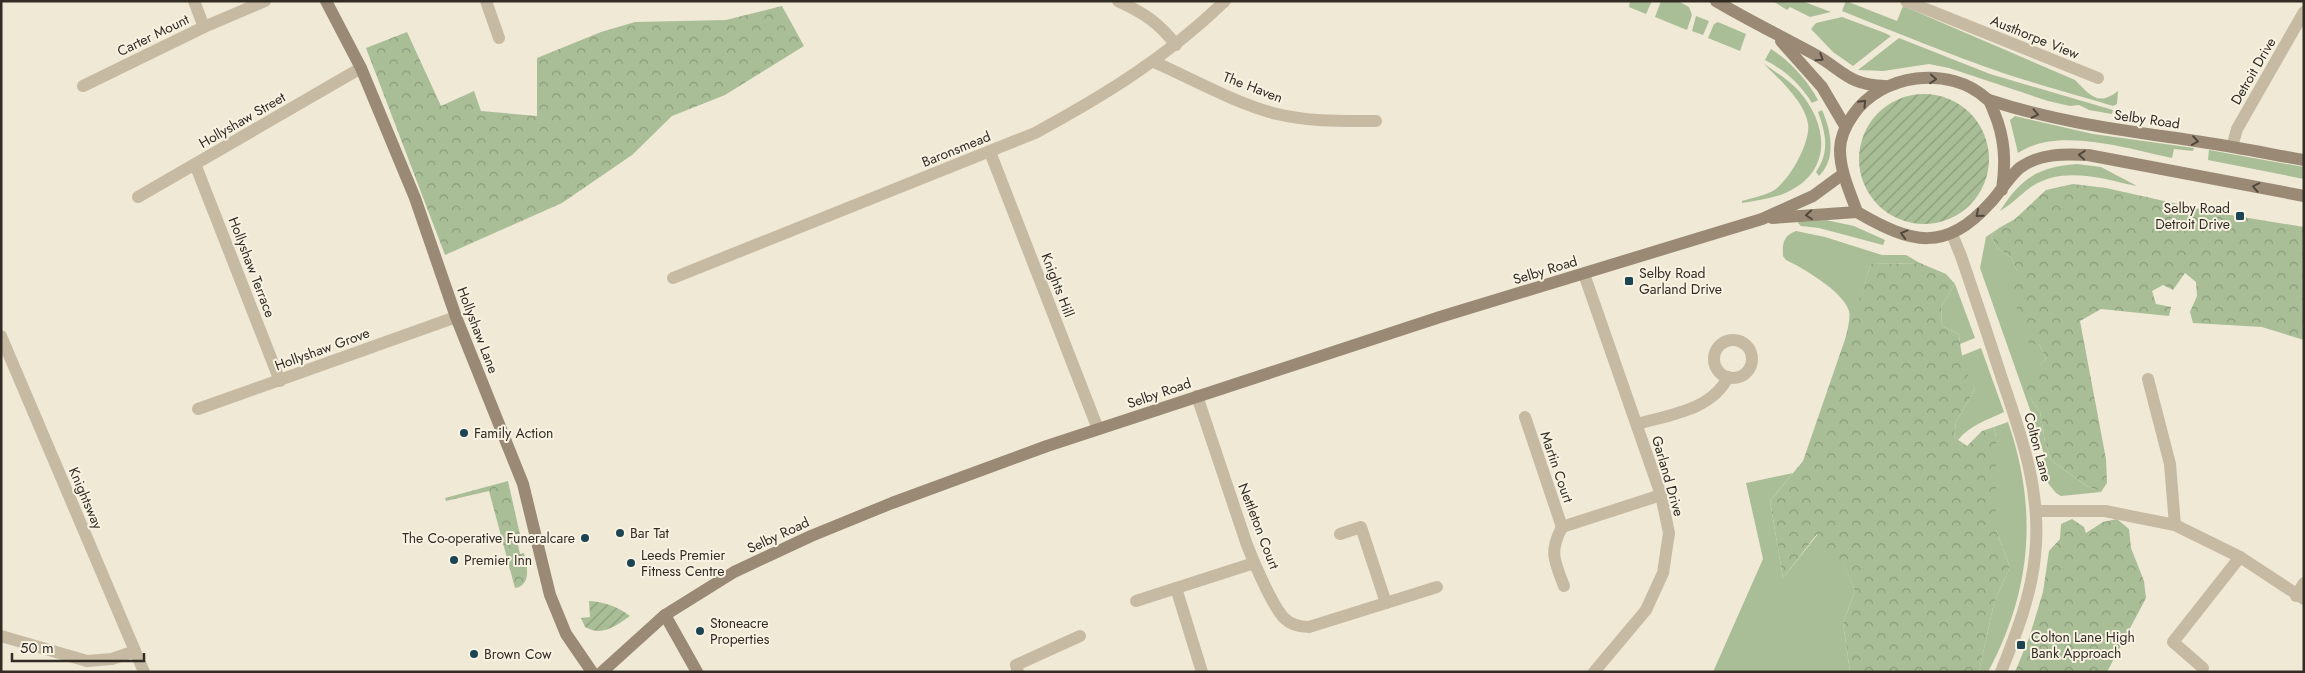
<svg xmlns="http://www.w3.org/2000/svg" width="2305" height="673" font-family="Jost,sans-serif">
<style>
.grass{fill:#a9be97}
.forest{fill:url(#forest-crowns)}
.garden{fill:url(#garden-furrows)}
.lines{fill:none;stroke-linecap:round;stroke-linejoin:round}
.street{stroke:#c7baa3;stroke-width:12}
.secondary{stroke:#9a8a75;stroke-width:12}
.oneway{stroke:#51483d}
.poi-dot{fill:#1c4452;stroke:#f8f2e2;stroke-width:2}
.labels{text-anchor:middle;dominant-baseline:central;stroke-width:4;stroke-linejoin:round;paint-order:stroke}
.street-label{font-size:14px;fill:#322c25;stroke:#f8f2e2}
.poi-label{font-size:14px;fill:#322c25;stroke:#f8f2e2;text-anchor:start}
</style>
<defs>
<pattern id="forest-crowns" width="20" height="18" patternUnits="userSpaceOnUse" patternTransform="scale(1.25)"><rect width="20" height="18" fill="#a9be97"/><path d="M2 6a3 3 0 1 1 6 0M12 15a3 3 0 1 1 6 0" fill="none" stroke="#8a9b7b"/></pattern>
<pattern id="garden-furrows" width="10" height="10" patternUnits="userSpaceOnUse" patternTransform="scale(1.25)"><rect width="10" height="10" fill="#a9be97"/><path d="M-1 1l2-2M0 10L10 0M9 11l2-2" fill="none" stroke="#8a9b7b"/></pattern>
</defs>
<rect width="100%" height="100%" fill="#f0e9d6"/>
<g class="grass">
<polygon points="1630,1 1652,1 1646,14 1629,7"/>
<polygon points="1661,1 1678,1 1689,7 1692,15 1687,30 1655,17"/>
<polygon points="1773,1 1802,1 1831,12 1810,17 1790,7 1787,10"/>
<path d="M1846,1L1897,21L1903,6L2075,80C2090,95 2098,107 2118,91L2117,104L2113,106C2077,95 2039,85 2003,73C1948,54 1895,32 1842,11Z"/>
<polygon points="1696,16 1709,21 1703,35 1692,31"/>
<polygon points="1842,17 1885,33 1891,36 1853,66 1833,52 1811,29 1816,23"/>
<polygon points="1718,22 1746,34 1740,51 1708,38 1714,24"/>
<polygon points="1899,38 1990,74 2113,110 2112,114 2089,110 2079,105 2070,106 2048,101 1949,68 1929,64 1883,71 1858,70"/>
<path d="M1771,49C1791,62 1807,80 1818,100L1812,103C1800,84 1785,70 1765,60Z"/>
<path d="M1763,63C1775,72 1789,80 1799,91C1830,127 1832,174 1783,194C1770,199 1755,201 1742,203V201C1751,198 1762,196 1771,192C1788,184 1811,142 1808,124C1805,102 1778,78 1763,63Z"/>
<path d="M1822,110C1831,130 1837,159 1819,176L1816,172C1830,152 1826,134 1818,112Z"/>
<path d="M2015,116L2093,134L2194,148L2193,151L2174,149L2172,158C2128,149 2058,126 2018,153L2010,120Z"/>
<polygon points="2209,150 2304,167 2304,179 2208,160"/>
<path d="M2077,164L2101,167L2137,186C2103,179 2063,165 2031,187C2020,195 2012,204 2000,211C2021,178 2038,167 2077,164Z"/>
<polygon points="1826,220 1854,226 1885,240 1883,245 1819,228 1801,226 1798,223 1798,221"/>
<polygon points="1999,228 1991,236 1997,248 2011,257 2017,271 2030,344 2039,344 2046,358 2026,384 2032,401 2040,411 2045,442 2051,460 2087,486 2101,492 2061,496 2056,493 2048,483 2043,451 2034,421 1980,268 1986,237"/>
<path d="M1796,231L1825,237L1882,255H1906L1920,263L1871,264L1845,342C1846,334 1851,320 1849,311C1844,292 1803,268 1786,260L1783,256C1782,243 1784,235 1796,231Z"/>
<polygon points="1955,284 1975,338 1960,344 1959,334 1942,326 1941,307"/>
<path d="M1981,348L2004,412C1987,420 1970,425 1958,440L1954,437L1956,422L1975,389L1966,374L1961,356Z"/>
<path d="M2008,422C2038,509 2032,590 1988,672H1979L1994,603L2010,567L1996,530V437L1994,427Z"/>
<polygon points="1793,473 1770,501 1783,578 1818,534 1842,560 1855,591 1843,623 1850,672 1713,672 1763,559 1746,483"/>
</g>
<g class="forest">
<polygon points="782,6 804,46 725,95 672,116 632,155 562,203 445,255 366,48 407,32 441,106 474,91 481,111 537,116 537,58 601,32 635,22 726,20"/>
<polygon points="2073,184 2106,188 2218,213 2304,227 2304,340 2262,327 2193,323 2190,312 2197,296 2196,282 2185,273 2173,290 2163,285 2152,291 2156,304 2171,307 2169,316 2101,309 2080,321 2106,459 2107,483 2101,492 2087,486 2051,460 2045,442 2040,411 2032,401 2025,384 2046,358 2039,344 2029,344 2015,302 2012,282 2017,271 2011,257 1997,248 1991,236 1999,228 2015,219 2046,190"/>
<path d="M1920,263L1946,274L1955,284L1941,307L1942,326L1959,334C1961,355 1965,371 1975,389L1956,422L1954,437L1967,446L1982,431L1994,427L1996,437V530L2010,567L1994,603L1979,672H1850L1843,623L1855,591L1842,561L1828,565L1817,534L1783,578L1770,501L1803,461L1871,264Z"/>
<path d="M508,481L521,539L517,540L520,554L524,553C527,565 532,585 515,588L489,491L446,501L445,498Z"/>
<polygon points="2072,519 2084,527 2086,533 2103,522 2117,519 2129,529 2131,548 2144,581 2146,598 2107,672 2015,672 2029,638 2043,592 2049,551 2060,539 2061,524"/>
</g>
<g class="garden">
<circle cx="1924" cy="159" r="65"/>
<path d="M589,601C605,602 618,607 630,616C615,626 603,637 585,627L581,618L590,617Z"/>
</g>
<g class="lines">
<g class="street">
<polyline points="194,1 204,27"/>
<polyline points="486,1 499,38"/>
<path d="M1118,1C1144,13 1158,22 1176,45"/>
<polyline points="1906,1 2098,78"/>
<path d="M1154,62C1193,79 1236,104 1277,114C1310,122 1343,121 1376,121"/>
<polyline points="83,86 204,27 265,1"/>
<polyline points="2232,147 2237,129 2304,12"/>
<polyline points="990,152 1098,429"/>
<polyline points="195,164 280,381"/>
<polyline points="138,197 361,68"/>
<path d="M1952,234L1961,256C1975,297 1989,338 2002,379C2022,437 2042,493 2035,556C2031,597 2016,634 2001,672"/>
<polyline points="1584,274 1661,495 1669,533 1663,573 1646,610 1594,672"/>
<path d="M673,278L1035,133C1105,95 1167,57 1225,1"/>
<polyline points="1,336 144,672"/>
<circle cx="1733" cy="359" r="19"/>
<polyline points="2148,379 2170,464 2175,525"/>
<path d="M1197,396L1247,545C1254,563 1272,605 1284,618C1291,625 1300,627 1309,627L1437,587"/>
<polyline points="198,409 456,317"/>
<polyline points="1525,417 1562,527 1661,495"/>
<path d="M1637,424C1669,415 1712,410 1728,377"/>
<polyline points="2037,511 2105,511 2175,525 2240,557 2304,599"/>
<path d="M1562,527C1549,552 1554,560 1564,586"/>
<polyline points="1340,534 1361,527 1386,603"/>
<polyline points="1176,588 1202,672"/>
<polyline points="2296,596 2304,583"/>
<polyline points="1136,601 1254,563"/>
<polyline points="1,636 87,661 112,659 135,651"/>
<polyline points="2203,668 2173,642 2240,557"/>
<polyline points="1018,672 1016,665 1080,636"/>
</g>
<g class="secondary">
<polyline points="326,1 361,68 415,198 456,317 523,484 550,595 566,634 592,672"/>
<path d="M1716,1C1748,20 1781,36 1814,54C1843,70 1848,85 1885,86"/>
<polyline points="1781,41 1822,87 1845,126"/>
<path d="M1989,100C2058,123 2130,131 2202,142C2236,147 2270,154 2304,160"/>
<path d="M2002,190C2006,162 2005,138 1994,112C1992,108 1991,102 1987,99C1949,64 1881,74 1853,115C1846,125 1840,137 1840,150C1840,171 1850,192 1857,212C1912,244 1945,253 1991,202C2000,192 2012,173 2021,167C2041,153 2065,154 2088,155L2304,196"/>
<polyline points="1772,218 1857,212"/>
<polyline points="665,615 697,672"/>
<polyline points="602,672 665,615 734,572 811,536 892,503 1047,446 1440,317 1762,219 1813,196 1843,174"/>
</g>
</g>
<defs><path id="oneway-chevron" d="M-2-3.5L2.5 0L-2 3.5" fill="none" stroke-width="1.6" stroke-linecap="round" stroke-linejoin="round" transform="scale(1.25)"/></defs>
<g class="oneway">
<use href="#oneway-chevron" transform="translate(1820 58) rotate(33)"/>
<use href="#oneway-chevron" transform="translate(1933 79) rotate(5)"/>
<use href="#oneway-chevron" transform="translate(1863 103) rotate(-46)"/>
<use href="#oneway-chevron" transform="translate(2035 114) rotate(12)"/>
<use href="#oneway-chevron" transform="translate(2195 141) rotate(8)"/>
<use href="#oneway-chevron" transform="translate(2082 155) rotate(-176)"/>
<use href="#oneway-chevron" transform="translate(2256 187) rotate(-169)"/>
<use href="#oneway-chevron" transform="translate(1979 214) rotate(140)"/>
<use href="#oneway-chevron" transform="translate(1809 215) rotate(176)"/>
<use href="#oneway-chevron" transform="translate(1904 234) rotate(-165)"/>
</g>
<g class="poi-dot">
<rect x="2235" y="211" width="10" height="10" rx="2.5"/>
<rect x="1624" y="276" width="10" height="10" rx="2.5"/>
<circle cx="464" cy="433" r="5"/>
<circle cx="620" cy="533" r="5"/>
<circle cx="585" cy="538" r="5"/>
<circle cx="454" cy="560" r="5"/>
<circle cx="631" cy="563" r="5"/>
<circle cx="700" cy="631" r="5"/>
<rect x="2016" y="640" width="10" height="10" rx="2.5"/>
<circle cx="474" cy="654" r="5"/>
</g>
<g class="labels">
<g class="street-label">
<text transform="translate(153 35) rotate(-26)">Carter Mount</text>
<text transform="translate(2035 37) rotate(22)">Austhorpe View</text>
<text transform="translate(2253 71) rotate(-60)">Detroit Drive</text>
<text transform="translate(1253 87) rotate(21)">The Haven</text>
<text transform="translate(2147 119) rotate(8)">Selby Road</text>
<text transform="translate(242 120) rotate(-30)">Hollyshaw Street</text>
<text transform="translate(956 149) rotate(-22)">Baronsmead</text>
<text transform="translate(252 267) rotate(69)">Hollyshaw Terrace</text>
<text transform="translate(1545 270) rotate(-17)">Selby Road</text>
<text transform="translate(1058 285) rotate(69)">Knights Hill</text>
<text transform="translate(478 330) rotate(69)">Hollyshaw Lane</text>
<text transform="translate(322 349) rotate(-20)">Hollyshaw Grove</text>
<text transform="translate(1159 393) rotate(-19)">Selby Road</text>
<text transform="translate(2038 447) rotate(75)">Colton Lane</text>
<text transform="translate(1557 467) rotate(71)">Martin Court</text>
<text transform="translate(1668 476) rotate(74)">Garland Drive</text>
<text transform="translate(86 498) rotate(67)">Knightsway</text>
<text transform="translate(1259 526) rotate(69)">Nettleton Court</text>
<text transform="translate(778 535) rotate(-25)">Selby Road</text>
</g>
<g class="poi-label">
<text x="2230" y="208" text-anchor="end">Selby Road<tspan x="2230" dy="16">Detroit Drive</tspan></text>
<text x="1639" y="273">Selby Road<tspan x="1639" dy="16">Garland Drive</tspan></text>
<text x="474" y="433">Family Action</text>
<text x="630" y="533">Bar Tat</text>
<text x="575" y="538" text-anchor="end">The Co-operative Funeralcare</text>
<text x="641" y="555">Leeds Premier<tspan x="641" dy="16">Fitness Centre</tspan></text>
<text x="464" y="560">Premier Inn</text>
<text x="710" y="623">Stoneacre<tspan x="710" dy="16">Properties</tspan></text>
<text x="2031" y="637">Colton Lane High<tspan x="2031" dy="16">Bank Approach</tspan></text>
<text x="484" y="654">Brown Cow</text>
</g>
</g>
<rect width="2305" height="673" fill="none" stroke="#322c25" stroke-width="5"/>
<path d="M12 653v8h132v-8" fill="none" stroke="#322c25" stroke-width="2.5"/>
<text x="20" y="653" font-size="15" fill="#322c25" stroke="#f8f2e2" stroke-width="4" paint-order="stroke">50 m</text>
</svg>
